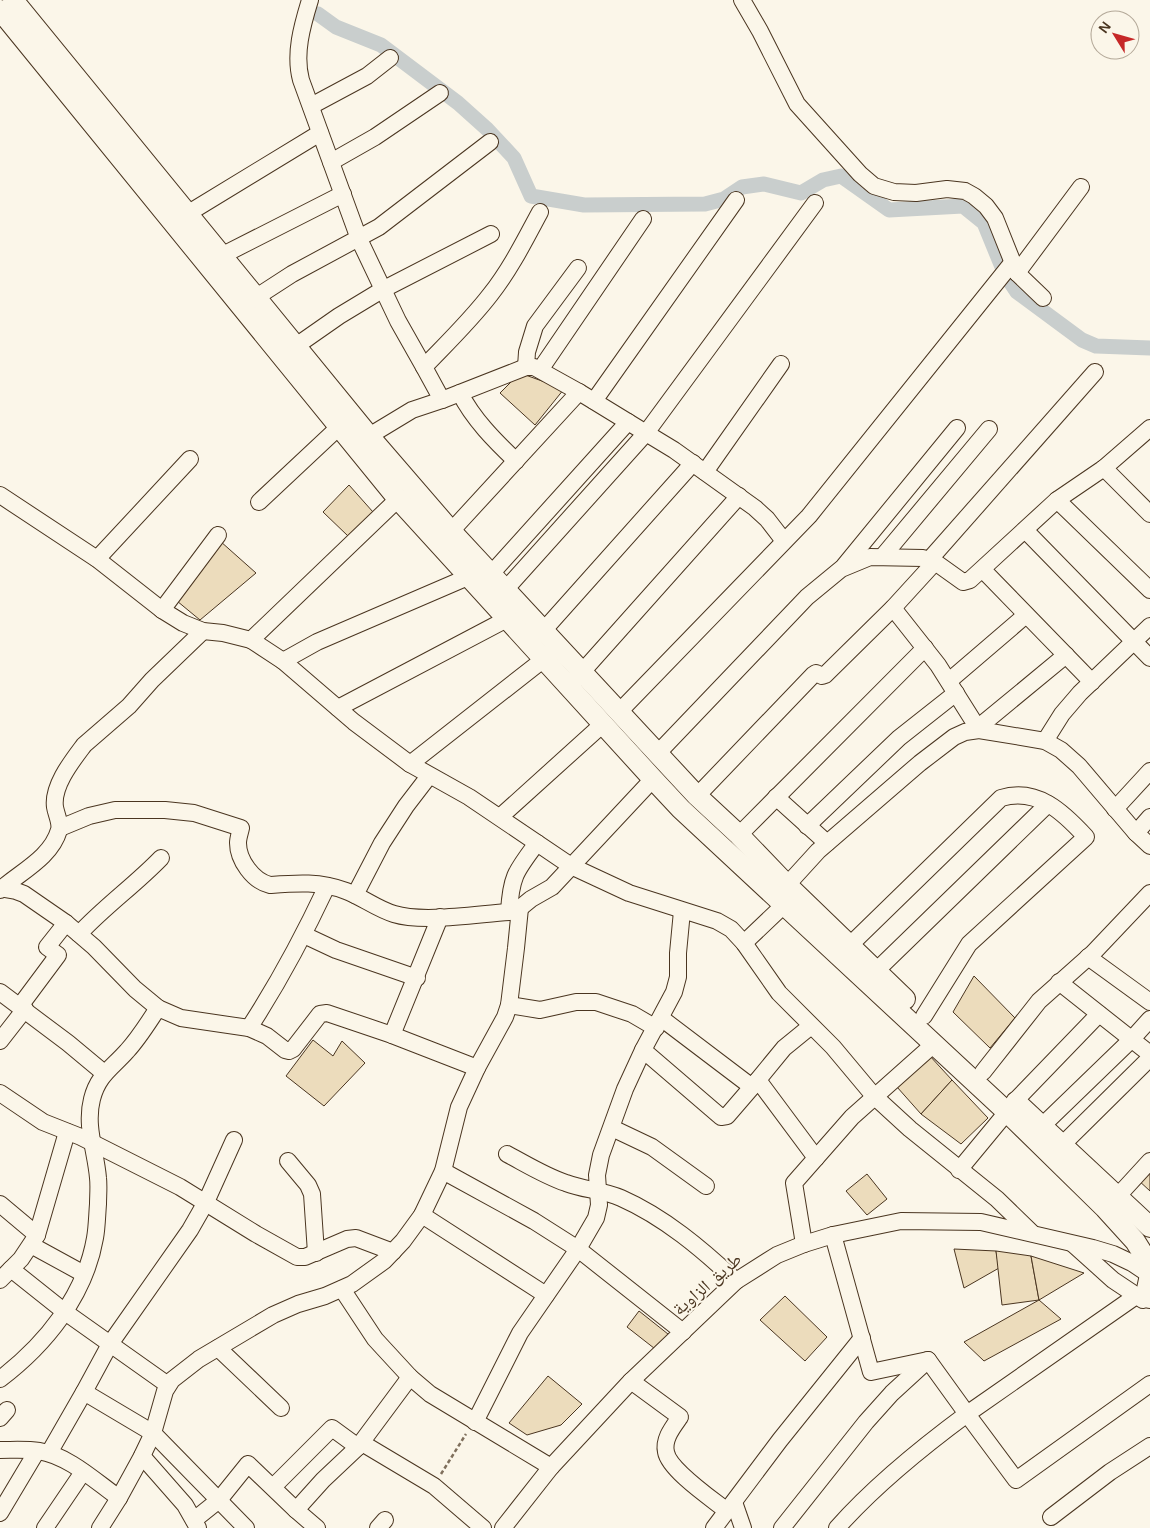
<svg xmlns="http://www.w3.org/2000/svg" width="1150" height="1528" font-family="Arial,'Noto Naskh Arabic',sans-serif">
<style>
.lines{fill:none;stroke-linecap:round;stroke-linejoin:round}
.canal{stroke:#c9cecd;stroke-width:15}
.building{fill:#ecdcbc;stroke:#4a3520}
.minor-casing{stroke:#4a3520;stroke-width:18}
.major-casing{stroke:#4a3520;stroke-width:22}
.path{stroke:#7f6f5c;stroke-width:2.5;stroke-dasharray:4 2.5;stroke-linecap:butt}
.minor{stroke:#fbf6e9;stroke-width:16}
.major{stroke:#fbf6e9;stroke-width:20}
.labels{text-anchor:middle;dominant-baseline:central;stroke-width:4;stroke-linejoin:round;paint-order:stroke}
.street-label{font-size:18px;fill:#4a3520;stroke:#fbf6e9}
</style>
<rect width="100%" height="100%" fill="#fbf6e9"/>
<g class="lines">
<g class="canal">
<polyline points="318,14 336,27 381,45 458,103 487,129 514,158 531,196 584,205 705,204 724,199 742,187 764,184 801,193 823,180 841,176 889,210 963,206 984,223 1002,267"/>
<polyline points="1007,277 1017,292 1082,340 1096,346 1150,348"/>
</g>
</g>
<g class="building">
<polygon points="520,373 564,389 535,425 500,393"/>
<polygon points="349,485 373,512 348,536 323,512"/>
<polygon points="220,541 256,573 200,620 177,601"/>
<polygon points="974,976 1015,1018 990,1048 953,1012"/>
<polygon points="313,1040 333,1056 342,1041 365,1063 324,1106 286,1076"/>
<polygon points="929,1055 952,1080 921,1114 897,1087"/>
<polygon points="952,1080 988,1118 961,1144 921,1114"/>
<polygon points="1150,1165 1150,1191 1137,1179"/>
<polygon points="867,1174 887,1199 867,1215 846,1191"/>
<polygon points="954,1249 996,1251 999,1268 964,1288"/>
<polygon points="996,1251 1031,1256 1039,1300 1002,1305"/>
<polygon points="1031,1256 1084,1273 1039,1300"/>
<polygon points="785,1296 827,1337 805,1361 760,1320"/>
<polygon points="1039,1300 1061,1319 984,1361 964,1342"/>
<polygon points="639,1311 673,1338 659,1352 627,1327"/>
<polygon points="548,1376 582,1404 561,1425 527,1435 509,1423"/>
</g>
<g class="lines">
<g class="minor-casing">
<g id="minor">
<path d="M310,0C302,26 294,54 301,80L359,239L398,321L424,367L442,400"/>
<polyline points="742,0 760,31 797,104 860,174 874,186 894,192 916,193 947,189 965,191 974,196 986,206 995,218 1017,273 1043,298"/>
<polyline points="311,106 367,76 390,58"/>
<polyline points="331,162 375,137 440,93"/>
<polyline points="187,214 320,133"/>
<polyline points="221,256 343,194"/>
<polyline points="1017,273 1081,187"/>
<polyline points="255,298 292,274 379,227 490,142"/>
<polyline points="296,346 339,316 382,290 491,234"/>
<path d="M424,367C447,343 470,321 490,295C510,270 525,240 540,212"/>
<polyline points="526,367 527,352 535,326 578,268"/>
<polyline points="540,370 643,219"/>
<path d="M460,393C473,419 495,441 516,461"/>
<polyline points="594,401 736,200"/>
<polyline points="369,436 412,410 442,400 526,367 534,367 579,392 646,433 815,203"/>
<polyline points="1104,468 1150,514"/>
<polyline points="705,472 781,364"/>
<polyline points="0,495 97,559 162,610 183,623 203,631 223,633 251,640 398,499"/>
<polyline points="1057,500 1150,590"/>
<polyline points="259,502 339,427"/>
<polyline points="1025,530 1150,658"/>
<polyline points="443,540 579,392"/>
<polyline points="883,556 989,429"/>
<polyline points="97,559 190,459"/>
<polyline points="930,559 1095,372"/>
<polyline points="844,566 957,428"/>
<polyline points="983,570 1092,682"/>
<polyline points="491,574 628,422"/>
<polyline points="505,590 646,433 674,450 755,508 767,519 784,541"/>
<polyline points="893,608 938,665 979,730 986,721 1066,655"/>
<polyline points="162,610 218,535"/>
<polyline points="543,631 693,463"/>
<polyline points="251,640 283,661 354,722 410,764 469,797 571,866 629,893 717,921 731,929 744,943 779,993 833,1047 874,1096 910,1129 997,1199 1031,1232"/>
<polyline points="283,661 317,642 468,577"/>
<polyline points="574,681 739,496"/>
<polyline points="949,681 1026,615"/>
<polyline points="338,708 507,619"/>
<polyline points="619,712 809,516 1012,263"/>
<polyline points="1045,741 1062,714 1080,693 1150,626"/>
<polyline points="657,754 807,597 841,569 870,557 923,558 935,562 963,582 970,580 1057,500 1104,468 1150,428"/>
<polyline points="410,764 553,652"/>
<polyline points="697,796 813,675 816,673 822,676 825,675 893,608 935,562"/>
<polyline points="776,797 827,843"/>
<polyline points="1115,809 1150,771"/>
<polyline points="500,817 603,724"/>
<polyline points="807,826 899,738 956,693"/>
<path d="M60,828L89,816L115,810H165L194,813L241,828C240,833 238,838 238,843C238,860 253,881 270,885C296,883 320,881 346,891C362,897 377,909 394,914C423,923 477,914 509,912L520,908L531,899L552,887L653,779"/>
<polyline points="1136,833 1150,846"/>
<polyline points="739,835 925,648"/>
<polyline points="787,885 818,851 920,763 954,737 965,732 979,730 1045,741 1061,750 1079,766 1136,833 1150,817"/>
<polyline points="0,888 16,891 24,894 66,923 94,947 135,989 158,1008 181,1018 249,1028 267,1036 285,1050 289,1051 293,1049 320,1014 327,1013 392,1035 477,1068"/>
<path d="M0,890C20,872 51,858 59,830C61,823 56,814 55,807C52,786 72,761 84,745L129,706L152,680L203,631"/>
<polyline points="355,895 382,843 406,806 429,776"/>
<path d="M509,912C511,876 516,871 537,843"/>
<path d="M79,934C105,906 135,885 161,858"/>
<polyline points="304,935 336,950 417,978"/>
<polyline points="744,943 784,905"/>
<path d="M849,946L1001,798C1037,787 1063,812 1086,837L969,944L924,1016"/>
<polyline points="1088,957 1150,1002"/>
<polyline points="876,971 1048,804"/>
<polyline points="1059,982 1150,1054"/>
<polyline points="0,992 68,1043 104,1073"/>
<polyline points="509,1005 540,1010 576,1002 596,1002 632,1014 656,1028"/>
<polyline points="20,1006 58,955 47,947 66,923"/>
<polyline points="661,1018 752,1087 784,1048 811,1026"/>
<path d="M249,1028C279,982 304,935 327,886"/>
<polyline points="392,1035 440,917"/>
<polyline points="0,1041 25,1009"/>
<polyline points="643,1050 721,1117 727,1116 752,1087"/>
<polyline points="983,1072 1039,1001 1093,953 1150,893"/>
<polyline points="758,1080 816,1158 794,1183 804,1244"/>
<polyline points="0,1093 43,1122 81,1137 180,1187 256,1234 297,1257 305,1257 347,1239 356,1238 393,1252"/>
<polyline points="1015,1101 1099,1014"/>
<polyline points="1042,1126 1132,1039 1150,1019"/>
<polyline points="612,1128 652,1147 706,1186"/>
<polyline points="1062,1145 1150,1058"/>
<path d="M507,1154C526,1164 545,1176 566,1183C584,1190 603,1190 621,1198C664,1217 702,1249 736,1281"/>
<polyline points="816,1158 852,1117 934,1044"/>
<polyline points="288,1161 308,1185 312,1194 316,1253"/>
<polyline points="959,1170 1007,1112"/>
<polyline points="443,1171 534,1221 578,1249 683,1332"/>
<polyline points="1117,1197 1150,1161"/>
<polyline points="0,1204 37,1235"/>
<polyline points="422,1215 546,1295"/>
<path d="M833,1235L871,1372L928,1360L967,1414C921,1448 875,1485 837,1528"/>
<polyline points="1073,1244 1113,1280 1143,1300"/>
<polyline points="31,1245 84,1274"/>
<polyline points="11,1269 65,1312 168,1385"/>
<polyline points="0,1280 21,1259 37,1235 67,1132"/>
<polyline points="342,1289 375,1339 410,1377 430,1394 551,1467"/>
<polyline points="1136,1296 967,1414 1016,1480 1150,1384"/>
<polyline points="218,1348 281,1408"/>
<path d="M0,1379C45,1345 85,1296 95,1238C97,1227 97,1216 98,1204C98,1196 99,1186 98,1178C96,1152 85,1126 92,1099C98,1075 112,1068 127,1051C139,1038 148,1023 158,1008"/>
<path d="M631,1381L680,1417C673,1427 663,1439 666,1452C669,1470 712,1499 727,1511"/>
<polyline points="84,1392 153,1433 246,1528"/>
<polyline points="0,1418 7,1410"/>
<polyline points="475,1422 520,1333 578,1249 596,1218 599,1205 597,1175 601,1155 625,1089 643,1050 674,992 678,977 678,953 682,911"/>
<polyline points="362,1443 434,1486 483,1528"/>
<path d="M0,1450C13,1450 27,1449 39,1451C69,1456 95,1481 119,1498"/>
<polyline points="49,1453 84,1392 110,1344 190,1230 206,1202 234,1140"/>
<polyline points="142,1456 185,1505 198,1528"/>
<polyline points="273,1487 332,1428 358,1447"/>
<polyline points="734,1502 743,1528"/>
<polyline points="0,1513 37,1451"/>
<polyline points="1051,1517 1110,1472 1150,1446"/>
<polyline points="194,1520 219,1500 248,1464 296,1510"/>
<polyline points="45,1528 83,1472"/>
<polyline points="100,1528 119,1498 142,1456 153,1433 165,1391 172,1380 199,1359 273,1315 298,1304 325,1296 352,1284 384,1261 403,1241 422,1215 443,1171 459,1107 477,1068 505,1017 509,1005 516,948 520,908"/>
<polyline points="317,1528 296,1510 323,1480 358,1447 410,1377"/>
<polyline points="378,1528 385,1520"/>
<polyline points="503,1528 551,1467 631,1381 736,1281 777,1255 804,1244 833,1235 901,1221 981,1222 1093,1248 1113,1254 1132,1263 1150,1275"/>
<polyline points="714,1528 780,1440 862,1338"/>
<polyline points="782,1528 866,1422 892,1393 928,1360"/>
</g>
</g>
<g class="major-casing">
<g id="major">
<polyline points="13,0 369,436 451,531 697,796 739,835 787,885 905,999"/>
<polyline points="0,10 398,499 653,779 681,809 1007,1112 1105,1208 1135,1241 1150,1265"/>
<polyline points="1016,1102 1150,1227"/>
<polyline points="1150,1275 1147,1289 1150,1298"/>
</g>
</g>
<polyline class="path" points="441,1474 466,1434"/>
<use href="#minor" class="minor"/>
<use href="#major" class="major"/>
</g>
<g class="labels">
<g class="street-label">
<text transform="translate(707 1284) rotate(-41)">طريق الزاوية</text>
</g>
</g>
<g transform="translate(1115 35) rotate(307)"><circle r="24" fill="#fbf6e9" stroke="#b4a999"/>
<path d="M0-4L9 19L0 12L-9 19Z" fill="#c62828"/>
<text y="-8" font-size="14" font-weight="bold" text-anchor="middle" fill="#4a3520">N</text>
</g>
</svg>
